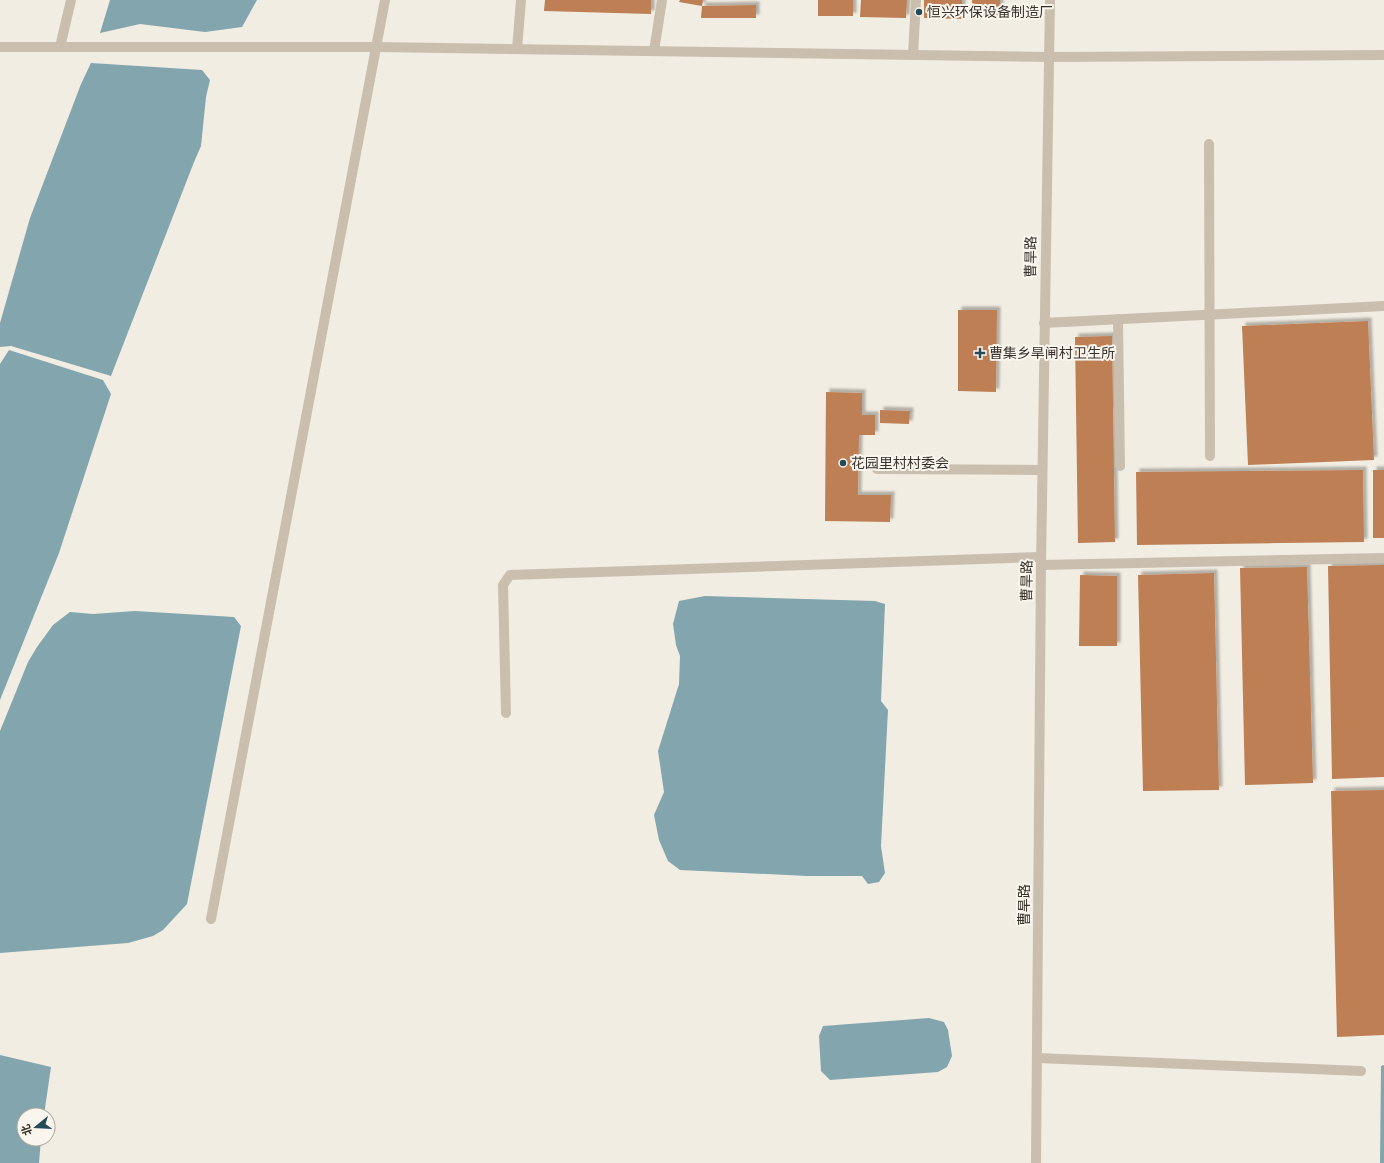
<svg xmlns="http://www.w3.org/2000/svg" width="1384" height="1163" font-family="Karla,'Noto Sans SC',sans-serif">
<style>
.water{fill:#82a5ae}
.building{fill:#be7f54;filter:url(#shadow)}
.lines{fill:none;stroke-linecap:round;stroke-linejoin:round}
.lane{stroke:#cabfae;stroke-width:10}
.street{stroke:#cabfae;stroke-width:10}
.poi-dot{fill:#244c58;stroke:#faf6ee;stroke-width:1.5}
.labels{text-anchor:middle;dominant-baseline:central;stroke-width:4;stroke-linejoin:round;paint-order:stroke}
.poi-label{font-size:14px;fill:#39322c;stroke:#faf6ee;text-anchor:start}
.street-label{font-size:14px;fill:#39322c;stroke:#faf6ee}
</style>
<defs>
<filter id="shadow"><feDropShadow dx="3.5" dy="-3.5" stdDeviation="1" flood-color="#0004"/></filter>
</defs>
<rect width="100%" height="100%" fill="#f2ede2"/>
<g class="water">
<polygon points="110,0 257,0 242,27 205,32 140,24 100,33"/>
<polygon points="91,63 202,70 210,80 206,97 201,146 194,162 111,376 11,346 0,347 0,323 30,218 81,84"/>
<polygon points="9,350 103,380 111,394 59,553 0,700 0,364"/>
<polygon points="705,596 875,601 885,604 881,701 888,710 881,846 885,873 879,882 868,884 862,876 807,876 680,870 668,861 659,840 654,815 664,792 658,751 679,684 680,656 676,645 673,624 679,601"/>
<polygon points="135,611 234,617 241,626 187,904 163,930 153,936 128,943 0,953 0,731 28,662 37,647 53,625 70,612 93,614"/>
<polygon points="929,1018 944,1022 948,1030 952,1056 947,1067 938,1072 830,1080 821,1071 819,1036 823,1026"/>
<polygon points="0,1055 51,1067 44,1115 24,1115 24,1139 41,1139 39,1163 0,1163"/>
<polygon points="1384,1065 1384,1163 1380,1163 1381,1066"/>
</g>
<g class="building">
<polygon points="545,0 651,0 651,14 544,11"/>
<polygon points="680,0 703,0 702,6 679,2"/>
<rect x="818" y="0" width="35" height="16"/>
<polygon points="861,0 907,0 906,18 860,17"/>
<polygon points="924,0 962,0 962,19 924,18"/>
<polygon points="972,0 1000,0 999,18 972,17"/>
<polygon points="756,5 756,18 701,18 702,6"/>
<polygon points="958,310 997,310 996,392 958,391"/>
<polygon points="1368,321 1374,460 1248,465 1242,326"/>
<polygon points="1112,336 1115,542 1078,543 1075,337"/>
<polygon points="826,392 862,393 862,415 875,415 875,435 859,435 858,495 891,495 890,522 825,521"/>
<polygon points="880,410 910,411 909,424 880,423"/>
<polygon points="1363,470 1364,542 1137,545 1136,472"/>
<rect x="1373" y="470" width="11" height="68"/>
<polygon points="1384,565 1384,777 1332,779 1328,566"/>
<polygon points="1307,567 1313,783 1245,785 1240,568"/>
<polygon points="1214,573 1219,790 1143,791 1138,575"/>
<polygon points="1080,575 1117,576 1117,646 1079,646"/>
<polygon points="1384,790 1384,1035 1337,1037 1331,791"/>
</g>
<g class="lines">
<g class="lane">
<polyline points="60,47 71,0"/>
<polyline points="517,49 521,0"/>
<polyline points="654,51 662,0"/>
<polyline points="913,55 916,0"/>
<polyline points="1209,144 1210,456"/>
<polyline points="1118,319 1120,466"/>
<polyline points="1044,323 1384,306"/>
<polyline points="877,469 1042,470"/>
<polyline points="1041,565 1384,558"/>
<polyline points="506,713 503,585 510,575 1041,557"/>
<polyline points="211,919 385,0"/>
<polyline points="1037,1058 1361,1071"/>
</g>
<g class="street">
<polyline points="0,47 376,47 1048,57 1384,55"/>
<polyline points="1036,1163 1041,565 1050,0"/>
</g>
</g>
<g class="poi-dot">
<circle cx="919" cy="12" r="4"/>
<path d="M978 347h4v4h4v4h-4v4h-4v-4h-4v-4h4z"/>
<circle cx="843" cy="463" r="4"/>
</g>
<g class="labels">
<g class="poi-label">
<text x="927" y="12">恒兴环保设备制造厂</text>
<text x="989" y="353">曹集乡旱闸村卫生所</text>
<text x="851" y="463">花园里村村委会</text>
</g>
<g class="street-label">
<text transform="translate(1031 257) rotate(-89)">曹旱路</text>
<text transform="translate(1027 581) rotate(-89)">曹旱路</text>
<text transform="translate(1024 905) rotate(-90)">曹旱路</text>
</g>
</g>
<g transform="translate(36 1127) rotate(252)"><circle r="19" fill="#faf6ee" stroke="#ada8a0"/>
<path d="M0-3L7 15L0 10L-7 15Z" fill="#244c58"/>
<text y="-6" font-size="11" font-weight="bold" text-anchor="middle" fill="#39322c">北</text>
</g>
</svg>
